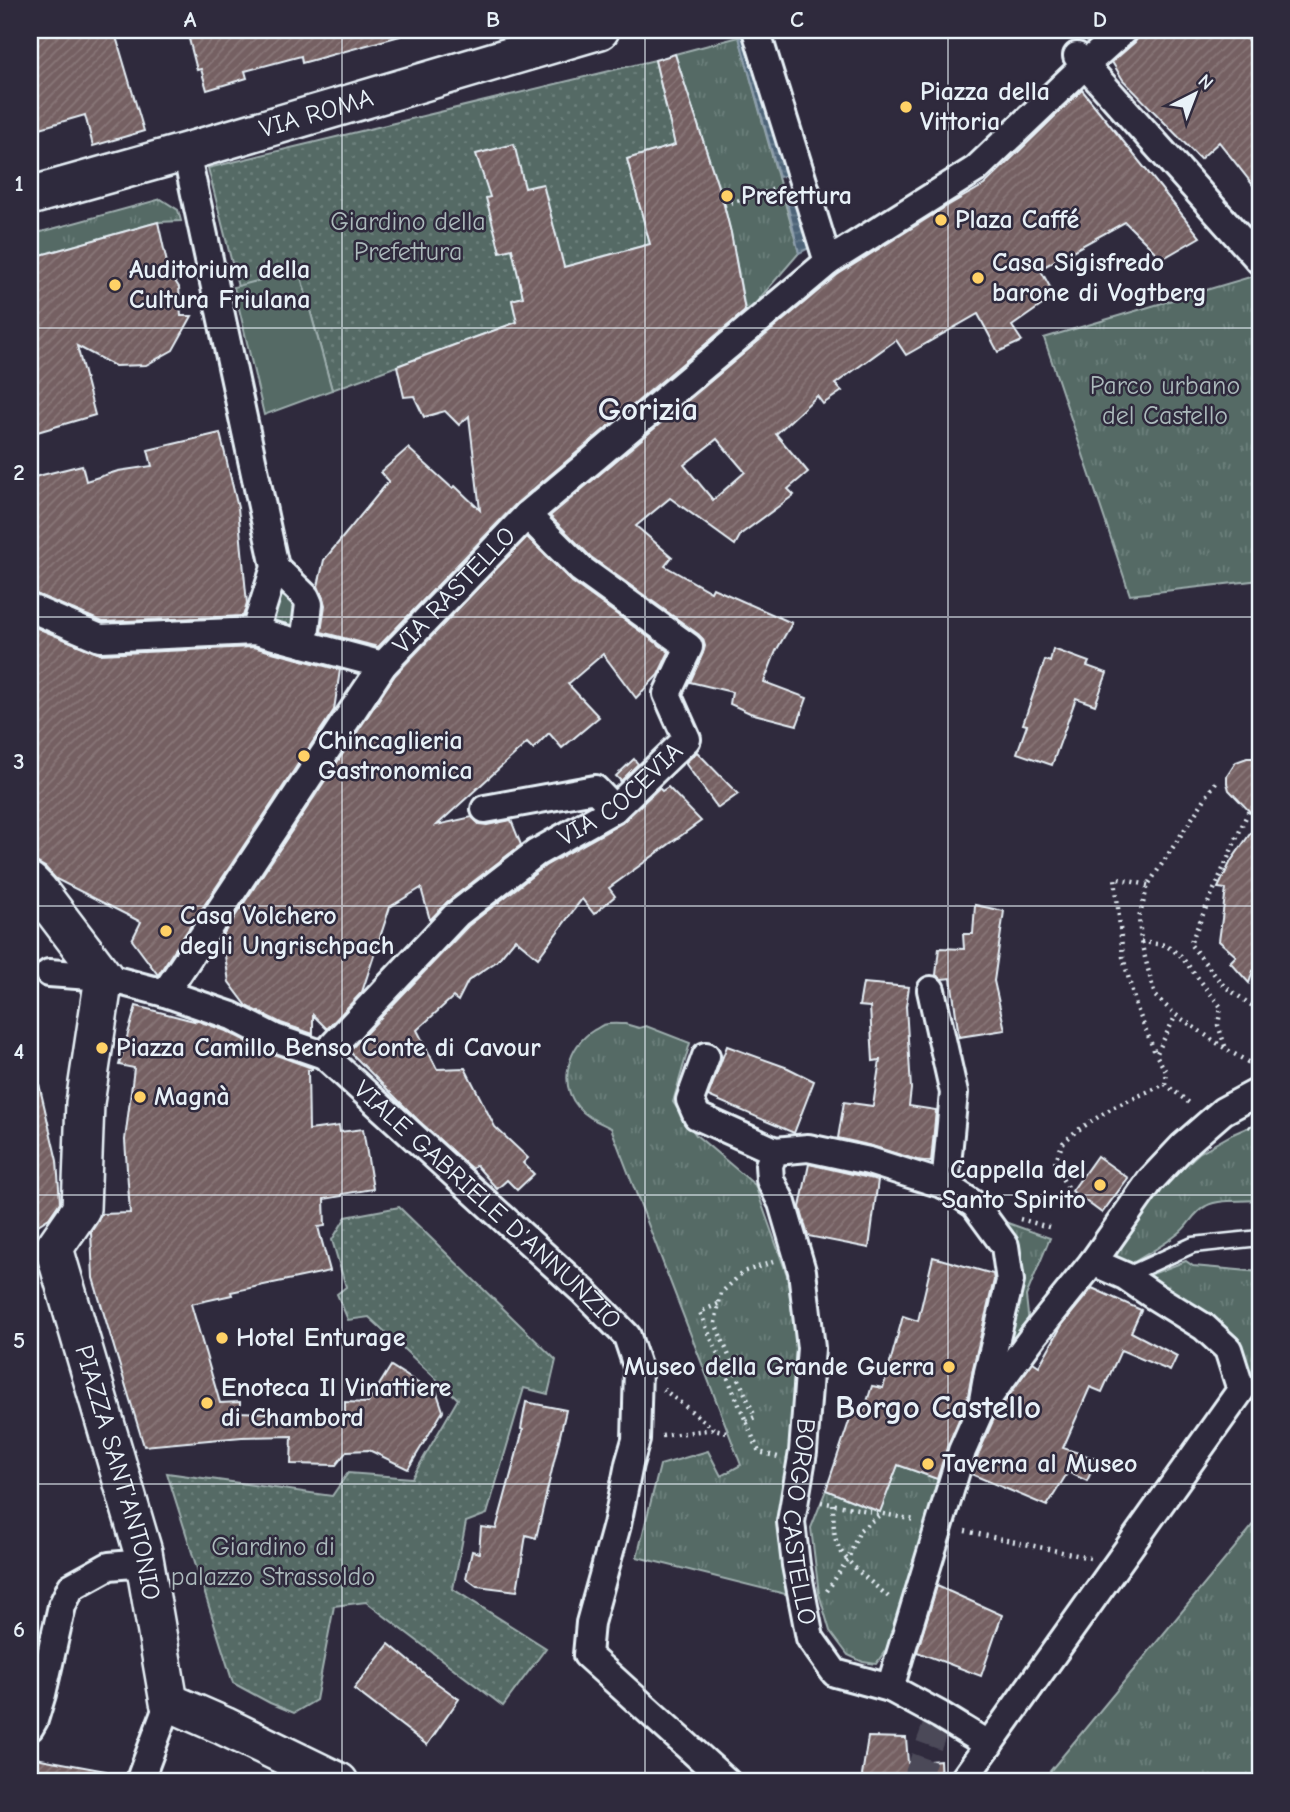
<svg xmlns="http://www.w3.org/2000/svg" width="1290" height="1812" font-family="'Comic Neue',sans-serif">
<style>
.grass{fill:url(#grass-tufts);stroke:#9eaeae;stroke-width:2}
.garden{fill:url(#garden-dots);stroke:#9eaeae;stroke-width:2}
.pitch{fill:#546a65;stroke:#9eaeae;stroke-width:2}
.water{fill:url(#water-rules);stroke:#8b9cab;stroke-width:2}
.building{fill:url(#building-hatch);stroke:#e8f1f8;stroke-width:2;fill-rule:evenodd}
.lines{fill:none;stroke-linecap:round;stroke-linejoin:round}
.street-tunnel{stroke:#4b4859;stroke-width:26;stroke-dasharray:26 13;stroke-linecap:butt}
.lane-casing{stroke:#e8f1f8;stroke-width:19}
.street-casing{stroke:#e8f1f8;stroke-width:32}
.secondary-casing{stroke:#e8f1f8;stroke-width:42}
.path{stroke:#e8f1f8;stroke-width:4.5;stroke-dasharray:2 5;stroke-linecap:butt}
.lane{stroke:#2f2a3d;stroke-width:14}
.street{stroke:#2f2a3d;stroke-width:26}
.secondary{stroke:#2f2a3d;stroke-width:37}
.grid{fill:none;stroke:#e8f1f8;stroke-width:2;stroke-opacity:0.55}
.poi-dot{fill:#ffd166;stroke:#2f2a3d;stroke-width:2.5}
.labels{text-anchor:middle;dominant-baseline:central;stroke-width:5;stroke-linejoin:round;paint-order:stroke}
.poi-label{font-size:26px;font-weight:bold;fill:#e8f1f8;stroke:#2f2a3d;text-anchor:start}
.street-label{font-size:26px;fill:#e8f1f8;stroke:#2f2a3d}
.park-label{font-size:26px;fill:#adbbbd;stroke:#2f2a3d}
.district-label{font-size:33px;font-weight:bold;fill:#e8f1f8;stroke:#2f2a3d}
.neatline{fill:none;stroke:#e8f1f8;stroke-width:2.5}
.grid-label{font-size:23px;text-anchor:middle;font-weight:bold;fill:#e8f1f8}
</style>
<defs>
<pattern id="grass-tufts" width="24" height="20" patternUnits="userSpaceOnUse" patternTransform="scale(1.75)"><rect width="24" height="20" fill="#546a65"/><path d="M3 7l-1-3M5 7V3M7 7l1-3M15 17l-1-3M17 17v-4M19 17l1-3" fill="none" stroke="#6d807c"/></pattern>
<pattern id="garden-dots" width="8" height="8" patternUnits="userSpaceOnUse" patternTransform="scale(1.75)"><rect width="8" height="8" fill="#546a65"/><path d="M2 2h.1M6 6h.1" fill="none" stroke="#6d807c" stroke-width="1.8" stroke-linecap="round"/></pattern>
<pattern id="water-rules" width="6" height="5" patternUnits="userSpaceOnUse" patternTransform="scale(1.75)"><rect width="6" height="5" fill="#4d6478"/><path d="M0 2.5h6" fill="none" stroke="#677b8c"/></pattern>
<pattern id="building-hatch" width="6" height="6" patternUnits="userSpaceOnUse" patternTransform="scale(1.75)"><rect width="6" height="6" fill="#756062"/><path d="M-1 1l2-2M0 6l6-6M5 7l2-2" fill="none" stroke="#897779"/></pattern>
</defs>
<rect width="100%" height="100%" fill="#2f2a3d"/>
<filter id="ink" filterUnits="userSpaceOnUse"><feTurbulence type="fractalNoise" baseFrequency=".0143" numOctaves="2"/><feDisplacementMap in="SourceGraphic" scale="14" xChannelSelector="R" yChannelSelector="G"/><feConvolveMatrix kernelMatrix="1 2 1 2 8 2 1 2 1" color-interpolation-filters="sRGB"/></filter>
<g filter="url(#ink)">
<g class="grass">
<polygon points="739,37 799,253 746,314 731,233 724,205 675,54"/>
<polygon points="161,199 178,210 181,221 158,222 30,258 30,235"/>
<polygon points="1260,274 1260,580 1130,595 1044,338"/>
<polygon points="274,595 290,597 300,608 296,626 281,624 270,619"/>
<path d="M625,1024L639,1028L646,1026L690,1043L673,1102L696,1135L755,1185L787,1275L797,1349L789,1454V1595L637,1557L660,1465L708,1451L721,1476L741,1465L611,1128C599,1122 586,1117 578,1107C558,1083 568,1046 594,1030C597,1029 600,1026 603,1025C610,1023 619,1024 625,1024Z"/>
<path d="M1260,1122V1200C1246,1201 1218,1199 1206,1206C1194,1212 1189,1225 1179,1233C1163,1246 1145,1255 1128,1266L1113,1256V1251L1161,1188L1199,1153L1233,1134Z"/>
<polygon points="1005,1222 1050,1238 1026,1296 1029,1324 1003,1365 1021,1279 1019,1242"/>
<path d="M1186,1261L1193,1266L1260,1272V1379L1249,1395C1250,1375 1247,1359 1238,1342L1147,1276Z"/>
<polygon points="898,1465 941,1480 887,1648 876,1664 863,1662 848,1655 830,1631 819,1594 811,1528 826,1490 879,1512"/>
<polygon points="1260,1517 1260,1779 1220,1782 1041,1782"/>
</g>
<g class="garden">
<polygon points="655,60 675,145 627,159 650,244 556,269 518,272 523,297 512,301 517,322 332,390 299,270 238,287 208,168"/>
<polygon points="399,1207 556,1360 548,1394 524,1388 487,1514 466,1522 453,1589 546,1648 503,1706 366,1602 334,1606 316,1700 294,1713 270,1703 233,1683 167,1473 332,1496 348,1473 412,1478 458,1399 369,1317 348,1320 337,1294 346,1287 332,1240 346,1217"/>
</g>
<polygon class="pitch" points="299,270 332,390 264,415 234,287"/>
<g class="water">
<polygon points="750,34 788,175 779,177 739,37"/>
<polygon points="797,200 809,248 799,253 787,203"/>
</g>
<g class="building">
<polygon points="30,30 114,30 144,131 93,146 85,115 30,131"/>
<polygon points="196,30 399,30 400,36 302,63 301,56 245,71 247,78 207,90 201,69 197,70 188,35 197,34"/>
<polygon points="1139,30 1238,30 1260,53 1260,194 1219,142 1200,159 1123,80 1112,62 1135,42 1139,36"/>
<polygon points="675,54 724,205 731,233 745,311 517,503 378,647 321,632 325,605 323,598 318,586 324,560 389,481 381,472 408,448 452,488 455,486 480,510 469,416 459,425 445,411 424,417 414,396 404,397 397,366 517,322 512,300 523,297 512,249 500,252 486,198 490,197 476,154 514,144 525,188 543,184 564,267 650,244 627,159 675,145 655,60"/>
<path d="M1082,90L1200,237L1162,259L1125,222L1040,269L1055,296L1012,326L1022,341L998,352L978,314L906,355L896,340L835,384L842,391L823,404L817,396L776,434L808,472L788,489L794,495L741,534L735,545L670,498L636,526L672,557L665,566L711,592L713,588L792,623L776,651L764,682L807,698L797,725L750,713L730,704L732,692L690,682L703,653L705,646L703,639L698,634L591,557L550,516L837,275L947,206L984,185ZM717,439L745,472L713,500L684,465Z"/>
<polygon points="158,222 169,272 179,287 181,316 192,316 173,350 146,365 115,366 77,346 95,415 34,433 30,420 30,258"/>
<polygon points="220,433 238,508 247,604 243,616 103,622 36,594 30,592 30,478 82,465 86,481 118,471 152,466 148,450"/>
<polygon points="527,537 572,582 669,652 658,675 636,698 603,654 568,684 599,717 562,748 549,733 533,749 527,743 437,825 472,817 479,824 487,825 511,820 521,845 447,902 430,920 421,888 390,907 362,992 327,1029 313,1015 313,1034 281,1023 247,1006 229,982 222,936 395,675"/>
<polygon points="30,625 100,654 253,647 340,670 334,710 158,975 132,940 141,922 56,879 45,867 36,862 30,862"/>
<polygon points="1053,649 1089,662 1087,666 1107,673 1095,705 1076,698 1052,765 1017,753 1027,725 1023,724 1045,660 1050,662"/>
<polygon points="697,752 738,794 718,808 685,763"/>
<polygon points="1247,758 1260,758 1260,977 1253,971 1249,983 1230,962 1236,956 1219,941 1226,889 1218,888 1231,861 1259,821 1229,790 1227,783 1227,776 1236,762"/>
<polygon points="634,759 638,764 621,781 616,776"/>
<polygon points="668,787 701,821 609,888 615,896 594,914 582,899 538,958 515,939 497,961 468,981 458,1001 453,997 417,1030 437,1069 465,1068 495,1127 528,1158 523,1163 534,1174 517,1190 507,1180 497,1189 476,1165 472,1169 419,1121 349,1051 468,926 545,866 622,823 659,788 662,791"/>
<polygon points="975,905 1004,911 994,981 1005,1030 959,1037 951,978 942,979 936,975 939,948 964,949 963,934 973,934"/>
<polygon points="863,983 909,987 906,1006 911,1089 909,1106 936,1110 931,1162 917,1160 872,1146 838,1138 844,1102 873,1106 880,1060 873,1061 870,1007 859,1006"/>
<polygon points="136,1006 194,1021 193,1019 226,1031 268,1052 312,1068 312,1070 308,1070 309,1130 339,1126 340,1132 363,1129 373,1189 342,1194 342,1196 324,1199 325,1226 318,1227 330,1271 231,1292 232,1295 191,1304 220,1403 240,1402 240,1412 345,1416 345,1402 368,1403 391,1366 426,1388 435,1387 443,1411 408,1469 369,1450 347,1451 336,1465 291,1464 292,1436 242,1437 144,1446 93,1278 91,1232 98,1221 101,1214 130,1213 125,1140 134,1068 119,1065"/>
<polygon points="727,1046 788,1068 814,1081 794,1133 708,1096"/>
<polygon points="39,1084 57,1161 60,1202 49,1218 30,1230 30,1085"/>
<polygon points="1097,1156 1128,1178 1102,1213 1072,1191"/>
<polygon points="809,1164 878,1180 869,1248 808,1236 800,1207"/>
<polygon points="933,1257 993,1274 994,1280 973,1368 967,1401 948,1445 937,1479 898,1465 880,1512 826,1490 854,1407 864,1411 872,1386 883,1388 903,1316 918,1321"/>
<polygon points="1092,1288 1141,1310 1131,1332 1177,1356 1170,1371 1121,1350 1102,1392 1090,1387 1063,1448 1097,1459 1087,1481 1068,1472 1047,1506 971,1474 977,1457 996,1414 1033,1362 1039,1366 1062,1325"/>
<polygon points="526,1402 566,1410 536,1538 526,1535 517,1591 477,1586 466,1578 472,1551 479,1553 481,1527 496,1529 523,1430 521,1429"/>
<polygon points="937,1586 1002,1615 981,1676 917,1652"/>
<polygon points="389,1644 431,1679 459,1699 427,1745 354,1689"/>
<polygon points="868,1737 906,1738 908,1763 940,1760 941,1782 861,1782"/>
<polygon points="30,1757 106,1771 105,1782 30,1782"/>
</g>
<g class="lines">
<polyline class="street-tunnel" points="915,1782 940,1715"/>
<g class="lane-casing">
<polyline id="lane" points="1125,1276 1193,1245 1260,1238"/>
</g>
<g class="street-casing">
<g id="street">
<polyline points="756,30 828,262"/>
<polyline points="1077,56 1260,261"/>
<polyline points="186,152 275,567 255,631"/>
<polyline points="275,567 306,597 309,604 304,644"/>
<polyline points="30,608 100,638 255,631 383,665"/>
<polyline points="485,809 595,789 614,809"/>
<path id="s1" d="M49,973L104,977L165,993L232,1016L275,1038L324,1055L584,1292L627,1336L638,1369L636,1440L629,1464L617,1525L590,1623L587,1655L727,1782"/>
<polyline points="931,990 954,1093 945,1185"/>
<path id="s2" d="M165,993L383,665L527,515L828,262L976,169L1085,65L1124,30"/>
<path id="s3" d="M324,1055L457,914L536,853L614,809L687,739L667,694L689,647L581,569L527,515"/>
<polyline points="706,1056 690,1100 697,1116 775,1151"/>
<path id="s4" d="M982,1406L988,1372L1010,1281L1005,1246L975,1205L945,1185L869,1161L808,1148L775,1151L769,1165L770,1180L782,1203L802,1271L811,1348L803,1452L791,1522L796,1565L810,1638L835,1673L890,1688L940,1715L989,1745"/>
<polyline points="890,1688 962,1451 982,1406 1034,1335 1093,1262 1150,1181 1183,1146 1223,1111 1260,1091"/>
<polyline points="30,1727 34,1720 42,1694 62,1606 71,1587 109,1566 145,1563"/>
<polyline points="140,1782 142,1774 169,1702"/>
<polyline points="962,1782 1241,1390 1228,1349 1204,1327 1154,1296 1125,1276 1093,1262"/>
</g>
</g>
<g class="secondary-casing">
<g id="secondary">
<path id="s5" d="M30,196L186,152L600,30"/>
<path id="s6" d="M30,882L38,890L104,977L85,1103L81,1209L54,1248L143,1552L169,1702L224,1726L339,1782"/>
</g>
</g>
<g class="path">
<polyline points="724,205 778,188"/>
<polyline points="1216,782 1148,885 1139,918 1141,942 1155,996 1176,1015 1226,1049 1248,1062 1260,1061"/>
<polyline points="1260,804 1249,810 1190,944 1224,986 1257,1009 1260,1010"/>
<polyline points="1148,885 1115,878 1123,957 1136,1006 1156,1055"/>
<polyline points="1141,942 1165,945 1180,955 1221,1007 1218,1025 1226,1049"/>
<polyline points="1165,1084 1167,1073 1156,1055 1176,1015"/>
<polyline points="1165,1084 1192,1105"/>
<polyline points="1249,1126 1260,1133"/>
<polyline points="1067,1187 1054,1164 1063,1143 1075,1132 1112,1108 1165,1084"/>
<polyline points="1258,1200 1260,1189"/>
<polyline points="1020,1219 1052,1228"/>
<polyline points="718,1304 700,1312 759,1452 778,1457"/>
<polyline points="663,1389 714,1429"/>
<polyline points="746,1421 755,1417 715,1323 721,1293 743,1272 773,1262"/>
<polyline points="662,1436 714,1429 727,1432"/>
<polyline points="821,1502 915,1520"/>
<path d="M833,1504C834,1518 832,1535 839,1548C849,1566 875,1585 891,1599"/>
<polyline points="965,1531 1090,1558"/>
<polyline points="827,1591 848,1559 860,1530 881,1514"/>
</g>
<use href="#lane" class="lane"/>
<use href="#street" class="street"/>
<use href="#secondary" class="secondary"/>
</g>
</g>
<path class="grid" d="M342,30V1782M645,30V1782M948,30V1782M30,328H1260M30,617H1260M30,906H1260M30,1195H1260M30,1484H1260"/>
<g class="poi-dot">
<circle cx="906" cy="107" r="7"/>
<circle cx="727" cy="196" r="7"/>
<circle cx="941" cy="220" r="7"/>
<circle cx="978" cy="278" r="7"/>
<circle cx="115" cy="285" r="7"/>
<circle cx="304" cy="756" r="7"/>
<circle cx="166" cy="931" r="7"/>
<circle cx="102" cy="1048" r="7"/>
<circle cx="140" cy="1097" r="7"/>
<circle cx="1100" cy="1185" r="7"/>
<circle cx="222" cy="1338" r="7"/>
<circle cx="949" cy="1367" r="7"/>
<circle cx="207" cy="1403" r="7"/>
<circle cx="928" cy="1464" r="7"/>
</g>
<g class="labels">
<g class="poi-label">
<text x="920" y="92">Piazza della<tspan x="920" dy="30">Vittoria</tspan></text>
<text x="741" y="196">Prefettura</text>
<text x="955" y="220">Plaza Caffé</text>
<text x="992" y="263">Casa Sigisfredo<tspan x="992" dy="30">barone di Vogtberg</tspan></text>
<text x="129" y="270">Auditorium della<tspan x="129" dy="30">Cultura Friulana</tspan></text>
<text x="318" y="741">Chincaglieria<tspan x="318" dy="30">Gastronomica</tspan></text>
<text x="180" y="916">Casa Volchero<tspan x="180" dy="30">degli Ungrischpach</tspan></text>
<text x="116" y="1048">Piazza Camillo Benso Conte di Cavour</text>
<text x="154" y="1097">Magnà</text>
<text x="1086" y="1170" text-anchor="end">Cappella del<tspan x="1086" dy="30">Santo Spirito</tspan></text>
<text x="236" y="1338">Hotel Enturage</text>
<text x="935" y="1367" text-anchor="end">Museo della Grande Guerra</text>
<text x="221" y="1388">Enoteca Il Vinattiere<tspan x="221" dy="30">di Chambord</tspan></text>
<text x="942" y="1464">Taverna al Museo</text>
</g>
<g class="street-label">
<text stroke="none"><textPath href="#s5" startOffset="298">VIA ROMA</textPath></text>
<text stroke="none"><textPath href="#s2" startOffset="497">VIA RASTELLO</textPath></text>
<text stroke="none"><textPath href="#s3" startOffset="397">VIA COCEVIA</textPath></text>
<text stroke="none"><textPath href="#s1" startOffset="511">VIALE GABRIELE D'ANNUNZIO</textPath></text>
<text stroke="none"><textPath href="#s6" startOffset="635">PIAZZA SANT'ANTONIO</textPath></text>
<text stroke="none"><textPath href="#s4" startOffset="805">BORGO CASTELLO</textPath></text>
</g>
<g class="park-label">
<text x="408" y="222">Giardino della<tspan x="408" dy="30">Prefettura</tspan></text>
<text x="1165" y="386">Parco urbano<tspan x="1165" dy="30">del Castello</tspan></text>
<text x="273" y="1547">Giardino di<tspan x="273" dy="30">palazzo Strassoldo</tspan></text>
</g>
<g class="district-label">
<text x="648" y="409">Gorizia</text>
<text x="938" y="1407">Borgo Castello</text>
</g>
</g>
<rect width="1290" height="1812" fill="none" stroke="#2f2a3d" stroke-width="77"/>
<g transform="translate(1195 94) rotate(42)" stroke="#2f2a3d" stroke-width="5" paint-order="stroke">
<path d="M0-5L12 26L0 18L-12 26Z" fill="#e8f1f8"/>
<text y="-10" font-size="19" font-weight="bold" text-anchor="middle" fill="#e8f1f8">N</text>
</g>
<rect x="38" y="38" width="1214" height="1735" class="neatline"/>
<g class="grid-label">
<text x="190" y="27">A</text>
<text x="493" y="27">B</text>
<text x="797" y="27">C</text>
<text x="1100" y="27">D</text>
<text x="19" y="191">1</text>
<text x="19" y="480">2</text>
<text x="19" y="769">3</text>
<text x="19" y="1059">4</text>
<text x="19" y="1348">5</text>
<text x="19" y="1637">6</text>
</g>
</svg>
